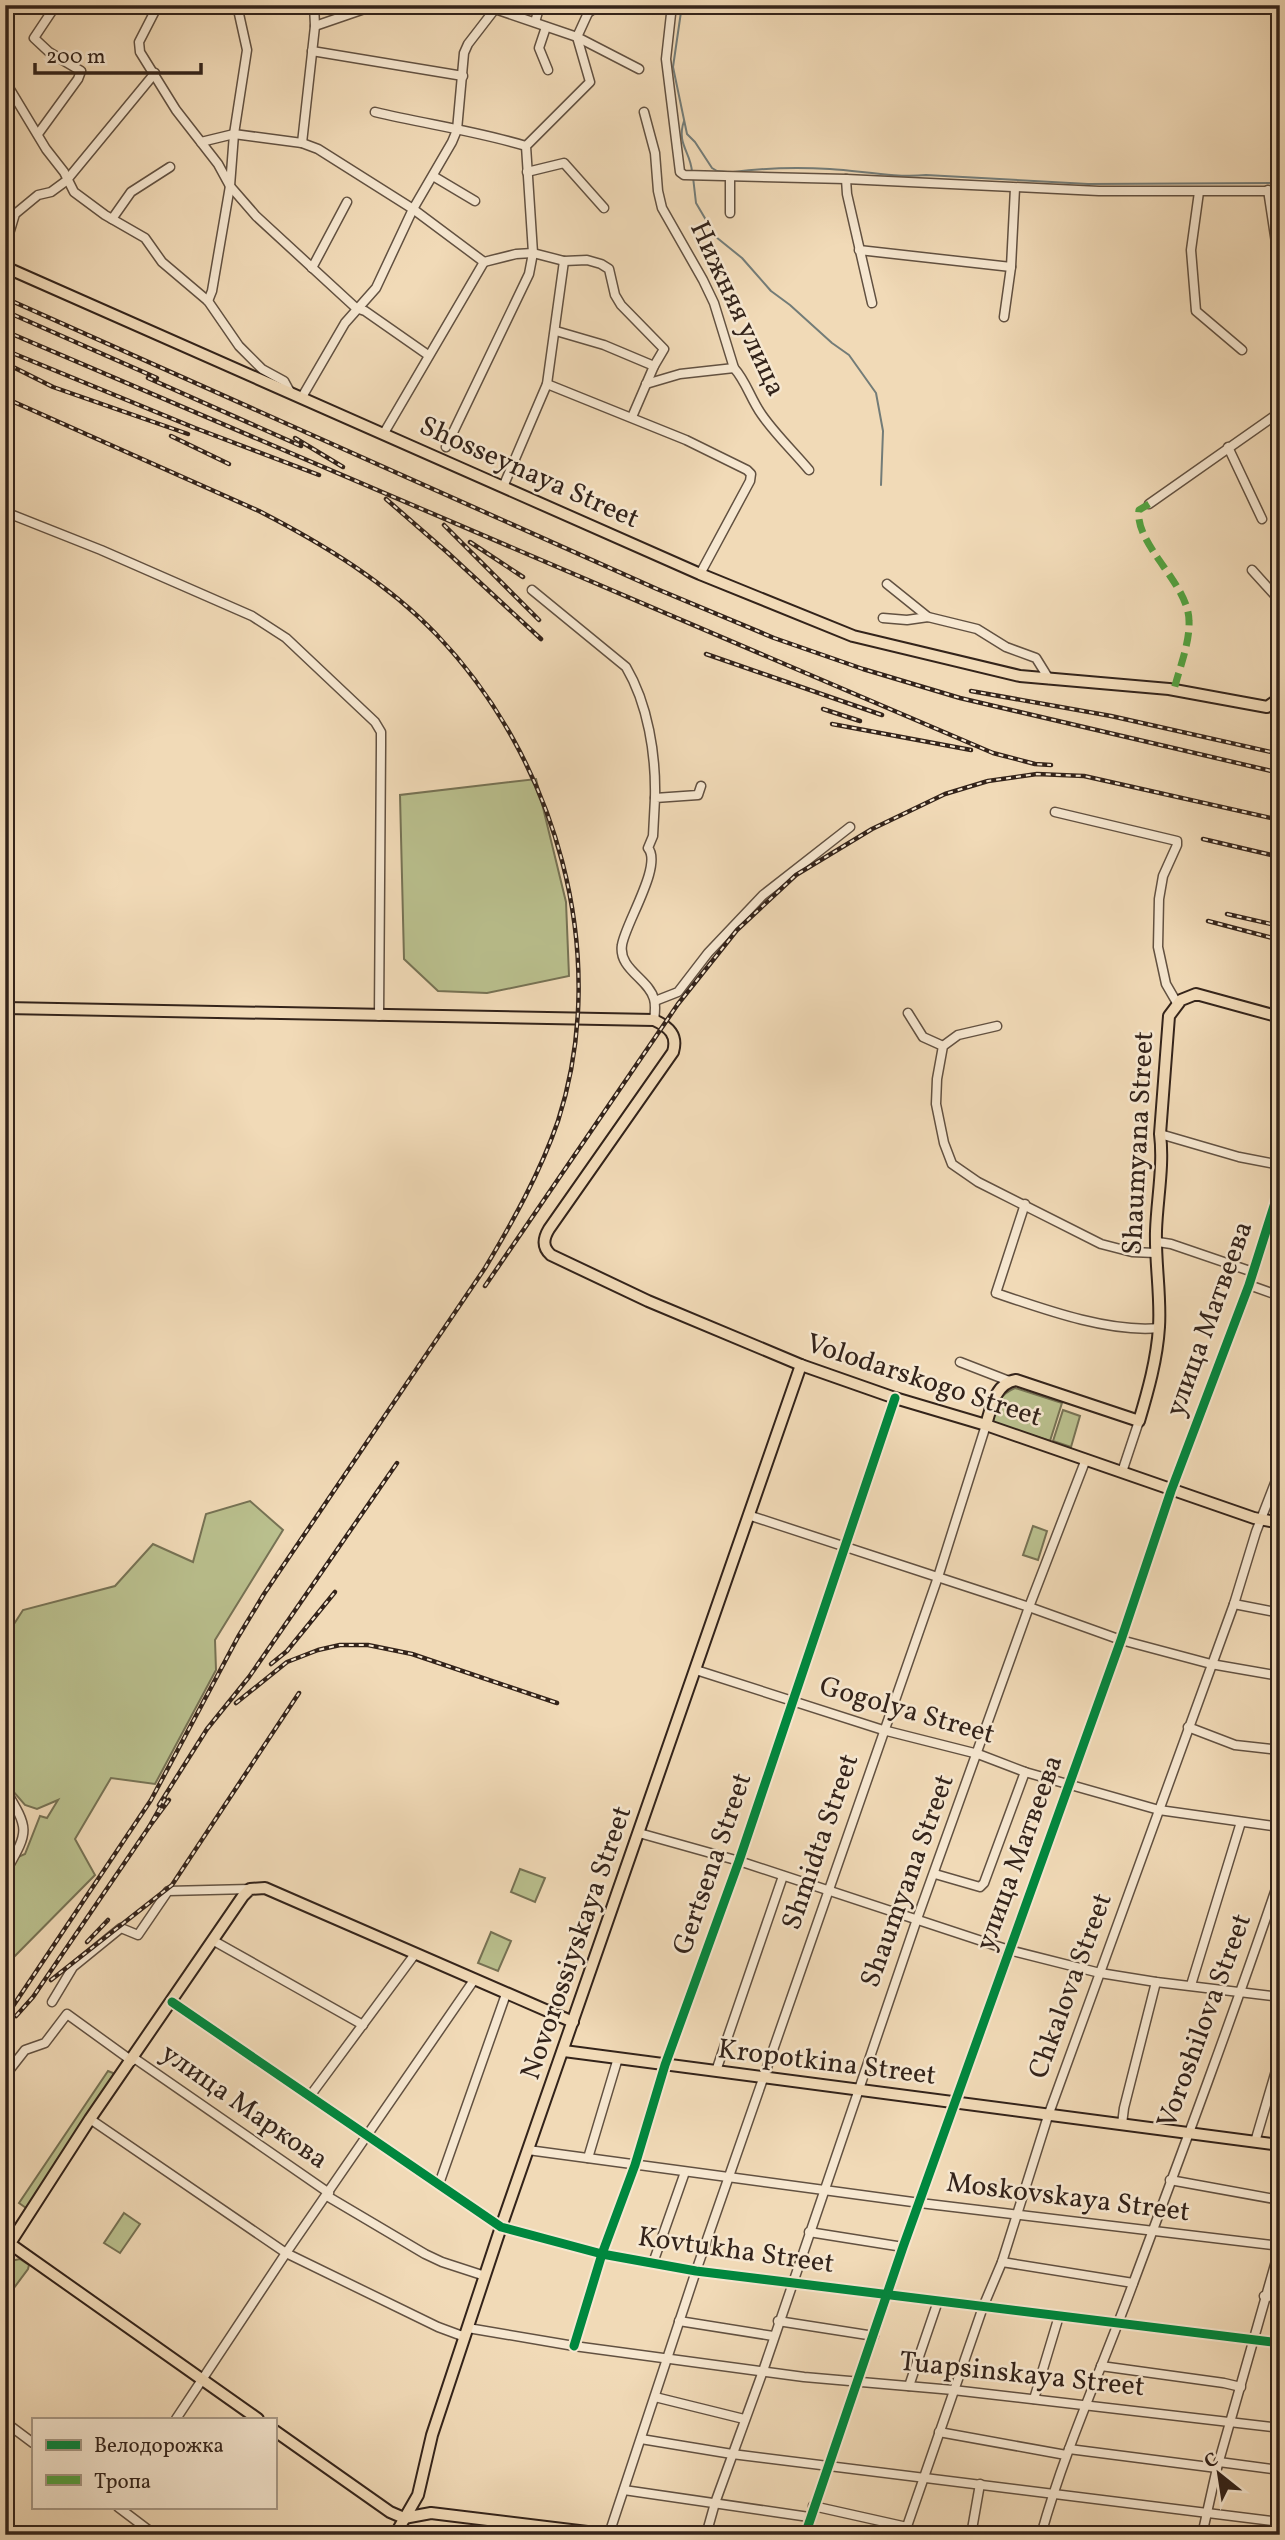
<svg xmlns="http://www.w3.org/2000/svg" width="1285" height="2540" font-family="Vollkorn,serif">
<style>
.green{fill:#bac08e;stroke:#767254;stroke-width:2}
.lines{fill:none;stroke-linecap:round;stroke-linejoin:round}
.stream{stroke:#737c78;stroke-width:2}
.minor-casing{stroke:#625141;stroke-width:11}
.major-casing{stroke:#33231a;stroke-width:14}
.minor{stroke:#f6e7d0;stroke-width:8}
.major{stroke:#f1dab7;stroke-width:10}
.rail-casing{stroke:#33231a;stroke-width:4.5}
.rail{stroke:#f6e7d0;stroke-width:2;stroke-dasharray:5;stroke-linecap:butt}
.quiet{stroke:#52a240;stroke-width:7;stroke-dasharray:14 7;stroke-linecap:butt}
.cycleway-casing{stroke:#f6e7d0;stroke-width:13}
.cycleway{stroke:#00873e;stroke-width:9}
.labels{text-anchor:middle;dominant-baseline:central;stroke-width:5;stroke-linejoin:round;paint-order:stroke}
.street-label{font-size:28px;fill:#33231a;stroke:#f6e7d0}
</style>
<rect width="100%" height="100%" fill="#f1dab7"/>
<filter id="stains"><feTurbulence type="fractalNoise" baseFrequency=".00286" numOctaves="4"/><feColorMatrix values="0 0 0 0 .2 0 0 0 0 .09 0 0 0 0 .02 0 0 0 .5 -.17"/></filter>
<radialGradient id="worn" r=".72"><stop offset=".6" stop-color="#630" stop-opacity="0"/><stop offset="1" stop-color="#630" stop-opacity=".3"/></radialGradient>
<g class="green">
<polygon points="536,779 566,902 569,976 487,993 438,991 404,959 400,795"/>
<path d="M1015,1388L1062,1403L1050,1441L991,1422C996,1406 998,1395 1015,1388Z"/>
<polygon points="1063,1410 1080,1416 1071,1447 1053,1441"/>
<polygon points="250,1501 283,1530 215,1640 216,1670 155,1784 111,1778 75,1839 95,1875 5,1966 5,1880 18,1857 25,1854 40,1816 47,1818 58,1800 37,1809 25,1805 5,1782 5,1638 23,1610 115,1586 153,1544 193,1562 206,1514"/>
<polygon points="1033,1526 1047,1531 1038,1560 1023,1555"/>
<polygon points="520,1869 545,1878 535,1902 511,1892"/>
<polygon points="491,1932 511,1941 498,1971 478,1963"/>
<polygon points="108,2071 113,2073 114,2078 29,2207 26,2208 19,2203"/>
<polygon points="124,2213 140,2224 120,2253 104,2243"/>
<polygon points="20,2259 29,2265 28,2269 5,2300 5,2262"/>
</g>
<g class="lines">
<g class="stream">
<polyline points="682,5 673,67 687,134 695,142 712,168 717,171 727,172"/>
<path d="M684,121C676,144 691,152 692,172"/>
<path d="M733,172C764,168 798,167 830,169C862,171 894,178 926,175L1088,184L1280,183"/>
<polyline points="693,177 696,203 716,237 742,258 771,291 790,305 832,343 849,355 876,393 883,431 881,485"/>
</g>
<g class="minor-casing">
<g id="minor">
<polyline points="158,5 139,42 140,52 176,110 218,164 230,186 256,216 356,308 365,311 428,355"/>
<polyline points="672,5 666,59 680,172 684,175 846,179 1099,191 1280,191"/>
<polyline points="495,9 577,37 639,69"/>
<polyline points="535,22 540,5"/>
<polyline points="315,26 376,5"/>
<polyline points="546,27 539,48 548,70"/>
<polyline points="312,51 463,76"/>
<polyline points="5,81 46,149 64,172 74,192 105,215 145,238 162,262 208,301 239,346 262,369 284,381 290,392"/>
<path d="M375,112C425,124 476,131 526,146"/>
<path d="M644,112L655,153L658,191L662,208L703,280L714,303L734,368C746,381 751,400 762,415C776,435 794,452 809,470"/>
<polyline points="38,134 78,79 81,71 49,52 34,38 56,5"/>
<polyline points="201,142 234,134 302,143 318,149 413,209 484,262 516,254 533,253 564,261 587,260 601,264 609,269 615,295 621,305 664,349 654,366 632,417"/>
<polyline points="302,143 315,26 314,5"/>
<polyline points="527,172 564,163 604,208"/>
<polyline points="433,176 475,201"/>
<polyline points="846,179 847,194 872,303"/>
<polyline points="1268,190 1280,269"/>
<polyline points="1199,192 1191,250 1196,311 1242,350"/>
<polyline points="730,213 730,177"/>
<polyline points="112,219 131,192 170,167"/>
<polyline points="5,247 15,214 38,195 51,192 66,181 155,73"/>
<polyline points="859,250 1011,267"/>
<polyline points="312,268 347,202"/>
<polyline points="208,301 212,291 230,186 234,134 247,50 237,5"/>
<polyline points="1004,317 1011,267 1015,188"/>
<polyline points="556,331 604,345 654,366"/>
<polyline points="547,384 686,440 747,470 751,474 750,481 700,574"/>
<polyline points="646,384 680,374 734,368"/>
<polyline points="302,397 345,323 376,288 413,209 452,142 457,130 464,53 468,44 495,9 495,5"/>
<polyline points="384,433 484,262"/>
<polyline points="446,447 529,274 533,253 526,146 590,82 577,37 588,13 599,5"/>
<polyline points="1228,447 1262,519"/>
<polyline points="503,487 547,384 564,261"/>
<polyline points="1149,504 1280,412"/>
<polyline points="5,512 101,550 252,616 286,638 375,722 381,732 381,745 379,1016"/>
<polyline points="1252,570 1280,601"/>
<polyline points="887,584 928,617"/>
<path d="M532,590L626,667C648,704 656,755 655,798"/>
<polyline points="883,618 907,620 928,617 977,629 1006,647 1036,658 1049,679"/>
<polyline points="1055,812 1177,841 1177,845 1163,876 1159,899 1158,947 1166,984 1177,1003"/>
<polyline points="655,1001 678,992 708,953 763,895 850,827"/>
<polyline points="908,1013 923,1037 943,1046"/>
<path d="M654,1020C655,1013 656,1006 654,999C649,979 618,969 622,945C625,924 663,865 648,848L653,836L655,798L698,795L701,786"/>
<polyline points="997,1026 958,1035 943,1046 937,1079 936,1104 944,1143 952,1164 978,1182 1101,1244 1132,1252 1155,1253"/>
<polyline points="1160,1134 1239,1157 1280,1165"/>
<path d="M1025,1204L996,1293C1043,1309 1109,1333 1159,1328"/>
<polyline points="1158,1242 1171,1244 1253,1272"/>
<polyline points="1249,1285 1280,1296"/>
<polyline points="960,1362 1009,1381"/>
<polyline points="1122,1472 1139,1421"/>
<polyline points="748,1515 1029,1607 1121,1640 1211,1664 1280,1676"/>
<polyline points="1234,1604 1280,1613"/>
<polyline points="696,1670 883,1730 978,1754 1025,1772 1159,1810 1280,1827"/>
<polyline points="1188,1727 1235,1745 1280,1750"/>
<path d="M5,1789C30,1831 29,1830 5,1873"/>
<polyline points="639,1833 739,1861 1009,1950 1100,1973 1156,1982 1280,1997"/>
<polyline points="935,1874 980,1887 984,1883 1025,1772"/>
<polyline points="214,1941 363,2025"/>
<polyline points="1191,1985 1241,1822"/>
<polyline points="52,2002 73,1967 121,1928 138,1935 168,1891 250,1889"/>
<polyline points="172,2002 501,2227 602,2254 696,2271 1280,2343"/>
<polyline points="134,2058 329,2193"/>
<polyline points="716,2071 783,1876"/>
<polyline points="7,2073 25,2050 45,2043 67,2014 132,2061"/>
<polyline points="310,2096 415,1954"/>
<polyline points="90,2119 286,2253 438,2327 465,2337"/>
<polyline points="1122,2124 1124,2108 1156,1982"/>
<polyline points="1255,2142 1280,2057"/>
<polyline points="528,2150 920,2203 1280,2246"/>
<polyline points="588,2158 618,2058"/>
<polyline points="1170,2180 1280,2200"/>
<polyline points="439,2184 506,1994"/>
<polyline points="327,2196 425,2254 442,2262 485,2276"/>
<polyline points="809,2232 903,2247"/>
<polyline points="1002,2262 1133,2283"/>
<polyline points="653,2263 685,2172"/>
<polyline points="1264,2296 1280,2298"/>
<polyline points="679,2321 773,2336"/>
<polyline points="778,2321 874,2336"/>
<polyline points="468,2328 574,2346 804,2377 953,2390 1280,2428"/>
<polyline points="574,2346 602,2254 635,2165 665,2065 739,1861 895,1398"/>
<polyline points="1101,2366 1224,2383 1241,2387"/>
<polyline points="909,2386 938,2301"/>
<polyline points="655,2397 744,2419"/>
<polyline points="1034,2399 1059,2316"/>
<polyline points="176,2419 286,2253 474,1980"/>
<polyline points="5,2422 33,2443"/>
<polyline points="939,2432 1066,2455"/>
<polyline points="641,2439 732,2454 1280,2522"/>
<polyline points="1069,2449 1217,2468"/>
<polyline points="1219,2462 1280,2470"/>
<polyline points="624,2490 809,2517"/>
<polyline points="813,2506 907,2527"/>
<polyline points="118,2507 155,2535"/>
<polyline points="609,2534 696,2271 938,1577 986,1425"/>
<polyline points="706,2535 715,2503 763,2371 917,1919 1029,1607 1086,1459"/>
<polyline points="805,2535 903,2247 1121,1640 1171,1491 1249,1285 1280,1187"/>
<polyline points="904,2535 983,2307 1002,2262 1048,2116 1234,1604 1256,1532 1280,1470"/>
<polyline points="971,2535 980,2484"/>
<path d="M1041,2535C1065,2448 1103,2366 1134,2281C1184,2147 1234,2013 1280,1877"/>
<polyline points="1202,2535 1217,2468 1280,2247"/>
</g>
</g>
<g class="major-casing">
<g id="major">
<polyline points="5,267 700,574 853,636 1020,676 1169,689 1267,707 1280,698"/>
<path d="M5,1008L654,1020C669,1027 678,1035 673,1052L549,1229C543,1239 542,1247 551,1255L648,1301L801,1365L895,1398L986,1425L1254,1518L1280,1523"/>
<path d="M986,1425C991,1408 995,1383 1016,1380L1139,1421C1148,1391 1157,1359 1159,1327C1161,1295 1155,1263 1156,1231C1157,1199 1164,1166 1160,1134L1169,1016L1181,1000L1196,994L1280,1017"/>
<polyline points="564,2051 1280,2145"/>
<polyline points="5,2212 9,2227 5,2237"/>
<polyline points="6,2241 258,2419"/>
<polyline points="5,2251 90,2119 243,1896 250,1889 265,1888 573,2022"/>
<polyline points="275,2431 390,2512 404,2518 431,2513 612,2535"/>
<polyline points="395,2535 418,2495 432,2435 501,2227 801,1365"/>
</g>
</g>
<use href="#minor" class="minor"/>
<use href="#major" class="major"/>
<g class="rail-casing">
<g id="rail">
<polyline points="5,298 657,589 774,638 863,669 960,698 1280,773"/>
<polyline points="5,311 157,378"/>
<polyline points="5,331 993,753 1035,764 1051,765"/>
<polyline points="5,350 195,428 319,475"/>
<polyline points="11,366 53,387 188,434"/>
<polyline points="148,378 301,446"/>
<path d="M5,398L259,511C323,544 386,582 436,634C556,759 612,954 558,1121C540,1173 513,1221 485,1268L264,1594L238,1637L151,1800L5,2018"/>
<polyline points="171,436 229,464"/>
<polyline points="295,438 343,467"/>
<polyline points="386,499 448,553 541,639"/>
<polyline points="444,525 539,620"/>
<polyline points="470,542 523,577"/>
<polyline points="706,654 882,715"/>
<polyline points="971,691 1111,716 1280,754"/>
<polyline points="823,709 860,721"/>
<polyline points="832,724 971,750"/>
<polyline points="1203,839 1280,857"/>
<polyline points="1227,914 1280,926"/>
<polyline points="1208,921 1280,940"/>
<polyline points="485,1286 678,1004 737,930 796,875 872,829 945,794 988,781 1037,774 1084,776 1280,820"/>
<polyline points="271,1664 287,1651 335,1592"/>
<polyline points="236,1703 287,1662 318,1650 340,1645 368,1645 412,1654 557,1703"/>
<polyline points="165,1799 149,1827 169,1800"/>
<polyline points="159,1805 207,1729 249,1677 397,1463"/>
<polyline points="87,1942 108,1920"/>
<polyline points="51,1980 172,1885 299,1693"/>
<polyline points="16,2016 33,1997 149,1827"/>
</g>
</g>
<use href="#rail" class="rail"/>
<path class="quiet" d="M1149,504L1139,510C1134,544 1189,584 1189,621C1190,643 1179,669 1174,690"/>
<g class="cycleway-casing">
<g id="cycleway">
<polyline points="172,2002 501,2227 602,2254 696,2271 1280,2343"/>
<polyline points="574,2346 602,2254 635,2165 665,2065 739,1861 895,1398"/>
<polyline points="805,2535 903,2247 1121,1640 1171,1491 1249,1285 1280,1187"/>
</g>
</g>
<use href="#cycleway" class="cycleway"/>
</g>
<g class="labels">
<g class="street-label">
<text transform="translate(737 309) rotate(65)">Нижняя улица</text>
<text transform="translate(529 473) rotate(24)">Shosseynaya Street</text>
<text transform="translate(1139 1143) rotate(-87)">Shaumyana Street</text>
<text transform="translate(1210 1319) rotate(-70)">улица Матвеева</text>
<text transform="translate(924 1381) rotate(18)">Volodarskogo Street</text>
<text transform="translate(907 1711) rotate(16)">Gogolya Street</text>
<text transform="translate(821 1842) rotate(-71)">Shmidta Street</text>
<text transform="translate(1020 1853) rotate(-70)">улица Матвеева</text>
<text transform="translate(713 1864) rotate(-71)">Gertsena Street</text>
<text transform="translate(908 1881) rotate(-70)">Shaumyana Street</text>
<text transform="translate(577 1943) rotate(-71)">Novorossiyskaya Street</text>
<text transform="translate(1071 1986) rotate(-70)">Chkalova Street</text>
<text transform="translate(1205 2021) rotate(-70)">Voroshilova Street</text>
<text transform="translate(827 2063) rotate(7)">Kropotkina Street</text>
<text transform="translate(244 2107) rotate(35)">улица Маркова</text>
<text transform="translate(1068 2198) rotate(7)">Moskovskaya Street</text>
<text transform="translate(736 2251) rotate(8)">Kovtukha Street</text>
<text transform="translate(1022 2375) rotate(6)">Tuapsinskaya Street</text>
</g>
</g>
<rect width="1285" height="2540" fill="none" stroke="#f1dab7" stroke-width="28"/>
<rect x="7" y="7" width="1271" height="2526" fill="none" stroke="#33231a" stroke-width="3.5"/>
<rect x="14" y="14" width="1257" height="2512" fill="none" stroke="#33231a" stroke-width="2"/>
<rect x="32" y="2418" width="245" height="91" fill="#f6e7d0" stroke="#a89987" stroke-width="2"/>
<rect x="46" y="2440" width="35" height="10" fill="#00873e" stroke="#a89987" stroke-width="2"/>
<text x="94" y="2452" font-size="21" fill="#33231a">Велодорожка</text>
<rect x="46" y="2475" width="35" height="10" fill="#52a240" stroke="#a89987" stroke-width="2"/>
<text x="94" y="2488" font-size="21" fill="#33231a">Тропа</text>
<g transform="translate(1219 2474) rotate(330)" stroke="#f6e7d0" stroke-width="5" paint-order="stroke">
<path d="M0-5L12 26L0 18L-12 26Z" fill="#33231a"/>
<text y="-10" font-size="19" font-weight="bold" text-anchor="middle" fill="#33231a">С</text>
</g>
<path d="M35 63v10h166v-10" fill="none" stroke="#33231a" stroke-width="3.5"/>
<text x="46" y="63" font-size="21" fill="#33231a" stroke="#f6e7d0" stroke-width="5" paint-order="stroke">200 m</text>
<rect width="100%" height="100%" filter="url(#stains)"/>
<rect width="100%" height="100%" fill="url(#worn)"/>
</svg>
